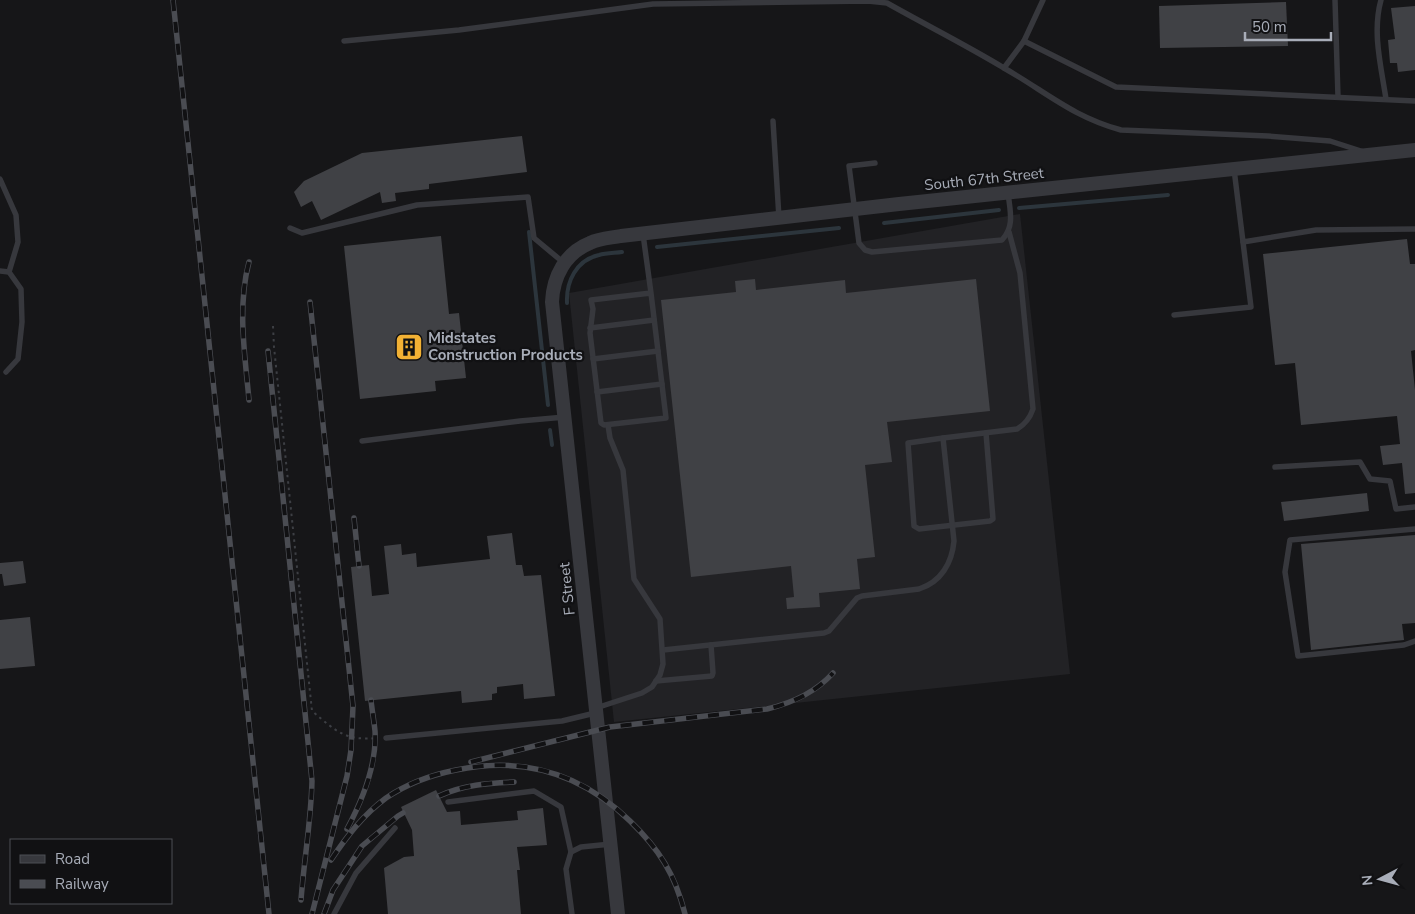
<svg xmlns="http://www.w3.org/2000/svg" width="1415" height="914" font-family="'Nunito Sans',sans-serif">
<style>
.built{fill:#222225}
.lines{fill:none;stroke-linecap:round;stroke-linejoin:round}
.stream{stroke:#2c353c;stroke-width:4}
.building{fill:#404145}
.path{stroke:#3d3f44;stroke-width:2;stroke-dasharray:2.5 4;stroke-linecap:butt}
.service{stroke:#37383d;stroke-width:5.5}
.tertiary{stroke:#37383d;stroke-width:14}
.rail-casing{stroke:#4a4c52;stroke-width:5.5}
.rail{stroke:#111113;stroke-width:4;stroke-dasharray:11;stroke-linecap:butt}
.labels{text-anchor:middle;dominant-baseline:central;stroke-width:4.5;stroke-linejoin:round;paint-order:stroke}
.street-label{font-size:15px;fill:#a8adb8;stroke:#111113}
.poi-label{font-size:15px;font-weight:bold;fill:#a8adb8;stroke:#111113;text-anchor:start}
</style>
<rect width="100%" height="100%" fill="#161618"/>
<polygon class="built" points="1020,214 1070,674 614,722 569,293"/>
<g class="lines">
<g class="stream">
<polyline points="1019,208 1168,195"/>
<polyline points="884,223 999,210"/>
<polyline points="529,232 548,405"/>
<polyline points="657,247 839,228"/>
<path d="M567,303C566,282 576,260 599,255C606,253 615,253 622,252"/>
<polyline points="550,430 552,445"/>
</g>
</g>
<g class="building">
<polygon points="1286,2 1288,46 1160,48 1159,6"/>
<polygon points="1415,6 1415,70 1398,72 1397,63 1390,63 1388,40 1395,39 1391,8"/>
<polygon points="522,136 527,172 429,184 429,189 395,193 396,201 382,203 380,192 321,220 312,201 301,207 294,192 304,181 362,153"/>
<polygon points="441,236 449,314 459,313 466,378 435,381 436,391 360,399 344,246"/>
<polygon points="1407,239 1410,264 1415,264 1415,350 1411,351 1415,390 1415,493 1405,494 1402,463 1383,465 1380,446 1400,444 1397,416 1301,425 1295,363 1275,365 1263,254"/>
<polygon points="755,279 756,290 845,280 846,293 976,279 990,411 887,422 892,462 865,465 875,557 857,559 860,589 819,593 820,607 787,609 786,598 794,597 791,566 691,577 661,300 736,292 735,281"/>
<polygon points="1367,493 1369,511 1284,521 1281,502"/>
<polygon points="512,533 516,565 522,565 524,576 541,575 555,696 524,699 523,684 497,687 497,693 492,694 492,700 462,703 461,691 365,701 351,567 369,565 372,596 389,594 384,546 401,544 402,555 416,553 417,567 490,559 487,536"/>
<polygon points="1415,535 1415,623 1402,624 1404,640 1311,650 1301,544"/>
<polygon points="23,561 26,583 4,586 2,574 0,574 0,563"/>
<polygon points="30,617 35,666 0,669 0,620"/>
<polygon points="436,790 447,812 460,811 461,825 518,820 517,811 543,808 547,845 517,847 520,870 517,870 521,914 388,914 384,868 404,857 414,856 412,830 401,807"/>
</g>
<g class="lines">
<path class="path" d="M273,326L274,347L312,711C337,732 345,741 378,738"/>
<g class="service">
<polyline points="1043,0 1024,41 1116,87 1415,101"/>
<polyline points="1335,0 1338,97"/>
<path d="M1381,0C1372,32 1381,66 1386,99"/>
<path d="M344,41L459,30L653,4L868,1L887,3C926,25 966,45 1004,68C1046,92 1073,117 1121,130L1268,136L1330,141L1364,152"/>
<polyline points="1004,68 1024,41"/>
<polyline points="773,121 779,218"/>
<path d="M875,163L849,166L859,243L865,250L872,252L1002,240C1015,226 1010,211 1008,193"/>
<polyline points="1234,169 1243,242 1316,230 1415,229"/>
<polyline points="0,179 16,215 18,242 9,272"/>
<polyline points="290,228 302,233 417,205 528,197 534,238 564,263"/>
<polyline points="643,234 651,293 591,300 593,309 590,333 601,423 604,425 666,418 651,293"/>
<polyline points="0,271 9,272 21,289 22,322 18,359 6,372"/>
<polyline points="1174,315 1251,307 1243,242"/>
<polyline points="590,328 654,320"/>
<polyline points="593,359 658,351"/>
<polyline points="597,392 662,384"/>
<polyline points="943,438 908,443 914,526 919,529 990,521 993,519 986,433"/>
<polyline points="362,441 520,421 565,417"/>
<polyline points="1275,467 1360,462 1370,479 1390,481 1396,509 1415,507"/>
<polyline points="1415,529 1290,540 1285,572 1298,656 1404,645 1415,641"/>
<path d="M663,650L824,633L829,631L857,598L862,596L919,589C941,582 952,563 954,541L943,438L1017,429C1026,424 1030,418 1033,409L1020,273L1009,232"/>
<polyline points="656,681 712,676 713,673 711,645"/>
<polyline points="596,708 642,693 652,687 660,675 663,664 660,619 634,579 623,470 610,438 608,425"/>
<polyline points="386,738 562,721 595,713"/>
<polyline points="448,802 534,791 561,807 571,852"/>
<polyline points="334,914 356,873 395,828"/>
<polyline points="572,914 566,869 571,852 581,847 611,844"/>
</g>
<path class="tertiary" d="M618,914L552,302C553,277 565,253 590,243C600,238 611,238 621,236L899,204L1415,150"/>
<g class="rail-casing">
<g id="rail">
<polyline points="173,0 269,914"/>
<path d="M249,262C237,307 245,355 249,400"/>
<polyline points="310,302 353,706 351,750 347,776 312,914"/>
<path d="M268,351L312,781C311,821 304,860 301,900"/>
<polyline points="354,518 359,566"/>
<path d="M471,762L610,727L767,709C792,703 815,693 833,673"/>
<path d="M439,796C463,785 488,783 514,782"/>
<path d="M347,829C363,799 377,765 375,731C374,721 372,710 371,700"/>
<path d="M331,860C347,836 363,815 386,798C408,783 431,775 456,770C523,756 581,773 630,821C659,849 675,874 685,914"/>
<polyline points="324,914 333,890 362,846 398,816 403,813"/>
</g>
</g>
<use href="#rail" class="rail"/>
</g>
<defs>
<g id="building-square" transform="scale(1.4375)"><rect x="-9" y="-9" width="18" height="18" rx="4" fill="#f2b134" stroke="#111113"/><path d="M-4-6H4V6H1V3H-1V6H-4ZM-2.5-4.3h1.7v1.8h-1.7ZM.8-4.3h1.7v1.8H.8ZM-2.5-1h1.7V.8h-1.7ZM.8-1h1.7V.8H.8Z" fill="#111"/></g>
</defs>
<g fill-rule="evenodd">
<use href="#building-square" x="409" y="347"/>
</g>
<g class="labels">
<g class="street-label">
<text transform="translate(984 179) rotate(-6)">South 67th Street</text>
<text transform="translate(567 589) rotate(-96)">F Street</text>
</g>
<g class="poi-label">
<text x="428" y="338">Midstates<tspan x="428" dy="17">Construction Products</tspan></text>
</g>
</g>
<rect x="10" y="839" width="162" height="65" fill="#111113" stroke="#4d4f55"/>
<rect x="20" y="855" width="25" height="8" fill="#37383d" stroke="#4d4f55"/>
<text x="55" y="864" font-size="15" fill="#a8adb8">Road</text>
<rect x="20" y="880" width="25" height="8" fill="#4a4c52" stroke="#4d4f55"/>
<text x="55" y="889" font-size="15" fill="#a8adb8">Railway</text>
<g transform="translate(1380 879) rotate(264)" stroke="#111113" stroke-width="4" paint-order="stroke">
<path d="M0-4L9 19L0 12L-9 19Z" fill="#a8adb8"/>
<text y="-8" font-size="14" font-weight="bold" text-anchor="middle" fill="#a8adb8">N</text>
</g>
<path d="M1245 32v8h86v-8" fill="none" stroke="#a8adb8" stroke-width="2.5"/>
<text x="1252" y="32" font-size="15" fill="#a8adb8" stroke="#111113" stroke-width="4" paint-order="stroke">50 m</text>
</svg>
